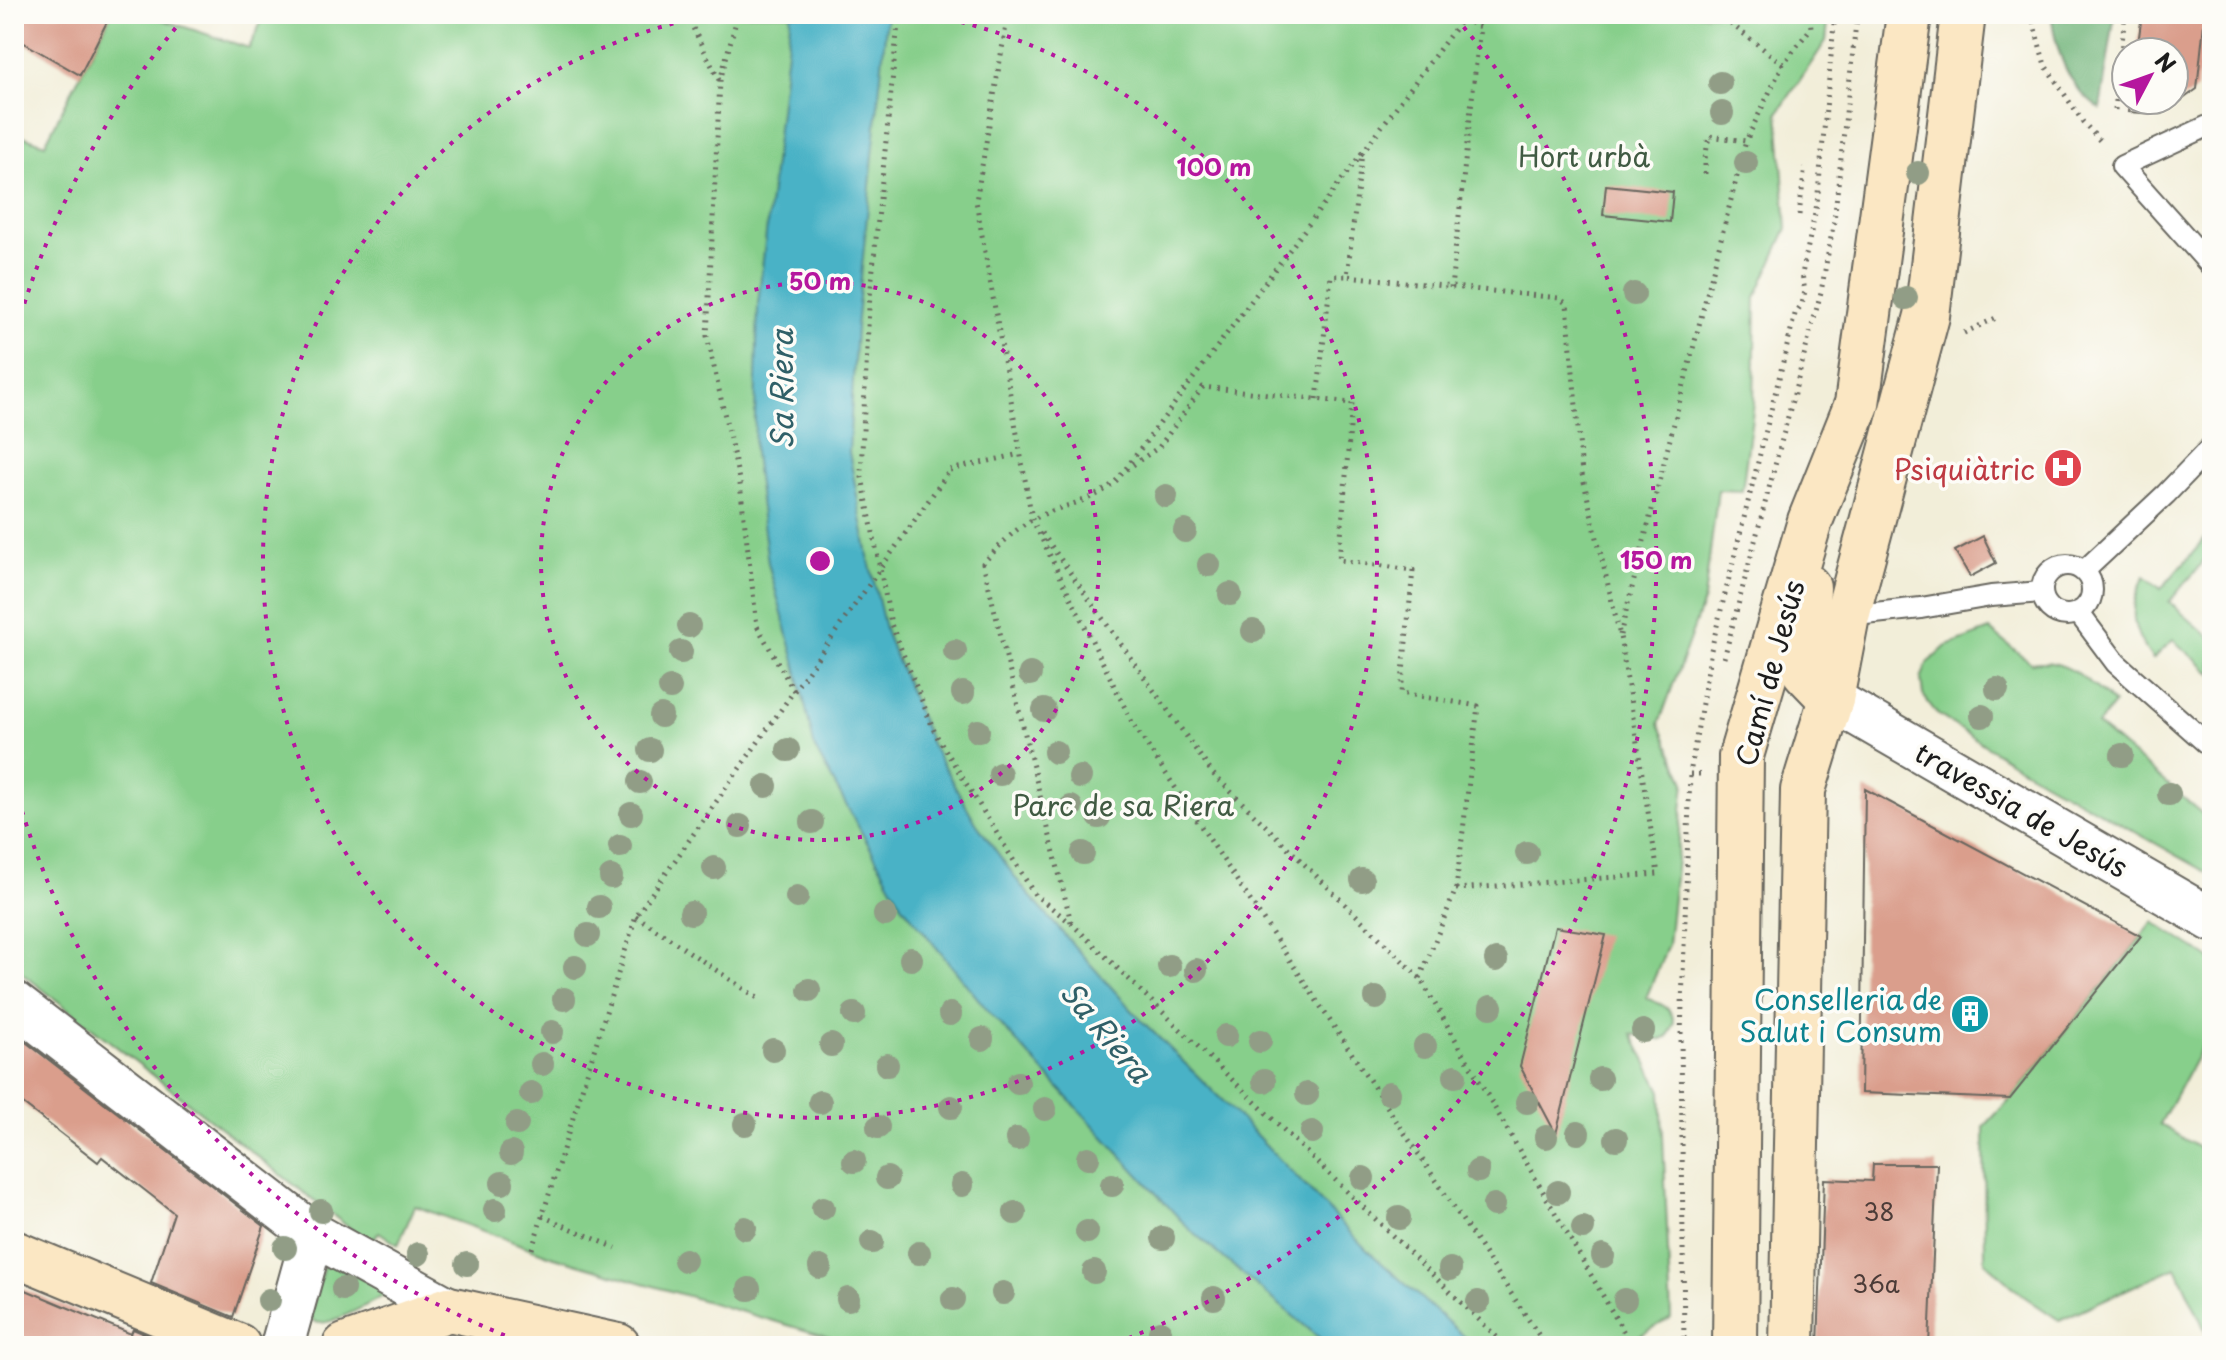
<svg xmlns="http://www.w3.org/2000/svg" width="2226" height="1360" font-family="'Playpen Sans',sans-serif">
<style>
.green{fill:#87cf8b;stroke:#527654;stroke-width:2}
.forest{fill:#6db277;stroke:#44674a;stroke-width:2}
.water{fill:#48b2c6;stroke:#326771;stroke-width:2}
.building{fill:#da9e8c}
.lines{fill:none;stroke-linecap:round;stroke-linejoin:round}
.lane-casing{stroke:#67665e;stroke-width:24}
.street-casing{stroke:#67665e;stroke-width:46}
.secondary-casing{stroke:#67665e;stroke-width:48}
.path{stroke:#67665e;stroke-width:5;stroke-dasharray:2 6;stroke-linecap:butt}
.lane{stroke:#fff;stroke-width:20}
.street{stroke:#fff;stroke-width:42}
.secondary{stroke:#fbe7c3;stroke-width:44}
.path-bridge{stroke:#67665e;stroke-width:5;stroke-dasharray:2 6;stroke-linecap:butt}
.tree{fill:#919d86}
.ring{fill:none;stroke:#b5179e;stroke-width:4;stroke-dasharray:4 8}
.labels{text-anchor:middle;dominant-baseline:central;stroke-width:7;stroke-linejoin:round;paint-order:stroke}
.number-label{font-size:24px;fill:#4c3c38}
.park-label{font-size:28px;fill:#415b43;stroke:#fdfcf7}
.health-label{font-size:28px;fill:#be3a42;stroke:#fdfcf7;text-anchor:end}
.street-label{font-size:28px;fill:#1c1c1c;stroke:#fdfcf7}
.culture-label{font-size:28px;fill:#0d838f;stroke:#fdfcf7;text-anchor:end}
.water-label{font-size:30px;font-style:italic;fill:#306068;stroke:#fdfcf7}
.centre{fill:#b5179e;stroke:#fdfcf7;stroke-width:4}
.ring-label{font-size:24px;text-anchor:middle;font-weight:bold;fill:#b5179e;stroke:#fdfcf7;stroke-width:7;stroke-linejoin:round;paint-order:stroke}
</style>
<rect width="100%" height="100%" fill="#fdfcf7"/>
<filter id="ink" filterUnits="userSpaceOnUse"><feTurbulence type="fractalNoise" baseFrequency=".0125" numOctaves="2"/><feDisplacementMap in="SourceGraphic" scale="16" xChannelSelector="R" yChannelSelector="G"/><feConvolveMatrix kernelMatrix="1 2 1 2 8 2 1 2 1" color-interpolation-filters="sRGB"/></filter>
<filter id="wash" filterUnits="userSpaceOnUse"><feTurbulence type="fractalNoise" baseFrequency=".006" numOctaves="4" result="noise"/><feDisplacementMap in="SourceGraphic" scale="32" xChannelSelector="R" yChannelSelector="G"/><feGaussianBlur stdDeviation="1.8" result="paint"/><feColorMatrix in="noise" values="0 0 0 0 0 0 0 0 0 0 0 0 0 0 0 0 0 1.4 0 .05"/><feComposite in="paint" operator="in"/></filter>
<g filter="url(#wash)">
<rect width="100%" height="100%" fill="#f2eed9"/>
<g class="green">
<path d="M111,14H145L249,48L265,14H1829L1826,41L1778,113L1787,228L1756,297L1754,403L1742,491L1718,490L1704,599L1659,724L1685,782L1668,945L1646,998C1660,1004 1672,1006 1674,1023L1668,1037L1662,1040L1632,1034L1661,1091L1671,1318L1621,1346H859L554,1257L415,1206L398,1245L379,1232L370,1244L14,967V133L45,144Z"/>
<path d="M2211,532L2212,552L2169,602L2212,639V674L2173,640L2153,659C2130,632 2128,607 2145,576L2161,589Z"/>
<path d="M1990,630L2031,663C2066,657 2090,682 2114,704L2097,725L2212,822V875L2014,764L1937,714L1923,695L1921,679L1927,664L1945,647Z"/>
<polygon points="2153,922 2212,960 2212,1028 2160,1124 2212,1156 2212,1345 2176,1267 2059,1320 2022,1295 1985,1261 1984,1127 2010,1099"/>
<path d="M325,1262L393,1291C377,1299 337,1323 320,1323C315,1323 313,1320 309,1317Z"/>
</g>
<path class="forest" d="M2051,14H2115L2100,109C2067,87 2056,51 2051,14Z"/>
<polygon class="water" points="791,14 887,14 856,328 849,452 868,556 886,633 931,744 976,823 1023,888 1083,956 1140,1019 1232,1110 1366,1249 1475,1346 1329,1346 1189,1229 988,1011 902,905 815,749 795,661 768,563 754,454 758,304"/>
<g id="blocks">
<g class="building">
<polygon points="14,14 111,14 80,75 14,37"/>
<polygon points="2142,14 2205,14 2197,89 2162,114 2128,112 2130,100 2174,100 2174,52 2137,52"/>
<polygon points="1606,185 1673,192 1670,222 1603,215"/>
<polygon points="1983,536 1996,563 1970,577 1955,551"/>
<polygon points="1865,789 2141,936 2010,1099 1861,1093"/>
<polygon points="1555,927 1606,935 1556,1134 1520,1066"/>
<polygon points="14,1033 264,1226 233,1317 151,1283 174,1213 102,1157 98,1162 14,1097"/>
<polygon points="1873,1164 1937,1164 1929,1346 1818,1346 1824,1179 1872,1181"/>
<polygon points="14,1285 131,1334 133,1329 173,1346 14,1346"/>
</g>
</g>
</g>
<g filter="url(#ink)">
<use href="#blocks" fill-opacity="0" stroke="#67665e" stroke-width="2"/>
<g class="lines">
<g class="lane-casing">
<g id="lane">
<polyline points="2212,124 2122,166 2212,267"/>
<circle cx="2067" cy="590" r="25"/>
<polyline points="2084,571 2166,494 2212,446"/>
<polyline points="2078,612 2116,663 2212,748"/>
<polyline points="1847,616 1921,608 1991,596 2042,592"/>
</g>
</g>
<g class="street-casing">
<g id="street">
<polyline points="1831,699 2212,920"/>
<polyline points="14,1003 313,1234 449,1309"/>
<polyline points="282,1346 313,1234"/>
</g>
</g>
<g class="secondary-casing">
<g id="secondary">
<polyline points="1808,587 1805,672 1831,699"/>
<polyline points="14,1253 238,1346"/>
<polyline points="345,1346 449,1309 618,1346"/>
<polyline points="1735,1346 1741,756 1810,521 1857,404 1909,14"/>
<polyline points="1792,1346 1803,790 1831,699 1847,616 1927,316 1963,14"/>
</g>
</g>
<g class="path">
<polyline points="686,14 719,80"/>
<polyline points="899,14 869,307 861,472 891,624 935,733 1035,895 1071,923 1506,1346"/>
<polyline points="1008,14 976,201 1032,519 1133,724 1546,1346"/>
<polyline points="1718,14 1783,64"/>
<polyline points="2013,14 2016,20"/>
<polyline points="2031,14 2045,65 2083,122 2103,144"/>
<polyline points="2115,110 2125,14"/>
<polyline points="1362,153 1462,19 1480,27 1451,288"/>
<polyline points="1705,174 1705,159 1709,136 1746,141 1783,64 1811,28 1810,14"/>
<polyline points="1799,215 1805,167"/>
<polyline points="1964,333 1998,317"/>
<polyline points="1317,399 1331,276 1347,276"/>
<polyline points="950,470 1020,454"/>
<polyline points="1042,533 1213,774 1420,978 1629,1341"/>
<polyline points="1620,635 1746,141"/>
<polyline points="1724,658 1821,292 1834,221 1857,14"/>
<polyline points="1700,774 1690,774 1711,650 1795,314 1802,304 1805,291 1802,274 1817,204 1835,14"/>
<polyline points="636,916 762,1001"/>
<path d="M1071,922L983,563C998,548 1012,531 1030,521C1062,502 1102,504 1124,471"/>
<polyline points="1420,978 1456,889 1478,706 1401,693 1413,570 1339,560 1352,403 1203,387 1159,447 1124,471 1362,153 1347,276 1559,298 1567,304 1582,474 1620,636 1658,874 1456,889"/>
<polyline points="542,1216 616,1248"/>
<polyline points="532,1249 636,916 794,691 757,626 740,484 707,336 720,81 738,14"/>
<polyline points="1684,1346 1681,1034 1690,774"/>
</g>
<use href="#lane" class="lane"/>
<use href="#street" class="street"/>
<use href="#secondary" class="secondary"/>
<polyline class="path-bridge" points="794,691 950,470"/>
</g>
<g class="tree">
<circle cx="1720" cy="83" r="12"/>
<circle cx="1722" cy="113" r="12"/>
<circle cx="1746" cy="163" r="12"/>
<circle cx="1918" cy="173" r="12"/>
<circle cx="1634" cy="294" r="12"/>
<circle cx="1906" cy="298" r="12"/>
<circle cx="1166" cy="496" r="12"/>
<circle cx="1185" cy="531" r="12"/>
<circle cx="1209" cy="565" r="12"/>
<circle cx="1230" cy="594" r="12"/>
<circle cx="689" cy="626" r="12"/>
<circle cx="1253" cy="631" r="12"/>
<circle cx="955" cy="651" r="12"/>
<circle cx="681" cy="652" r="12"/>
<circle cx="1030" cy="674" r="12"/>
<circle cx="670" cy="688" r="12"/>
<circle cx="1997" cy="689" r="12"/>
<circle cx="963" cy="693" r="12"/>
<circle cx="1044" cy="710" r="12"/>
<circle cx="661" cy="716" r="12"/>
<circle cx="1982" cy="716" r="12"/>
<circle cx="978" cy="731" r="12"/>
<circle cx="650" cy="750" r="12"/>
<circle cx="788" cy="750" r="12"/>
<circle cx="1055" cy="752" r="12"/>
<circle cx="2122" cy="755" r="12"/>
<circle cx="1000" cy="774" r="12"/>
<circle cx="1080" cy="777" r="12"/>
<circle cx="640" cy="782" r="12"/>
<circle cx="766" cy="786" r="12"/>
<circle cx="2169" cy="794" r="12"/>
<circle cx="1071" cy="807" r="12"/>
<circle cx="631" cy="814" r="12"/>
<circle cx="1099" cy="817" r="12"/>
<circle cx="812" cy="822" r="12"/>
<circle cx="740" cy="826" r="12"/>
<circle cx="620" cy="846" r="12"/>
<circle cx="1083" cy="853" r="12"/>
<circle cx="1527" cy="853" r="12"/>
<circle cx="714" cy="868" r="12"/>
<circle cx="611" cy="877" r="12"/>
<circle cx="1362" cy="880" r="12"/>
<circle cx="797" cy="897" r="12"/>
<circle cx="599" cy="907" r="12"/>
<circle cx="691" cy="913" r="12"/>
<circle cx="885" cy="915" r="12"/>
<circle cx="588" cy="935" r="12"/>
<circle cx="911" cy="959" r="12"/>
<circle cx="1496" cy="960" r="12"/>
<circle cx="1169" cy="966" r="12"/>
<circle cx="575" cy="967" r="12"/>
<circle cx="1196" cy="970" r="12"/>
<circle cx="809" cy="990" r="12"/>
<circle cx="1376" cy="998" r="12"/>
<circle cx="564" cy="999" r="12"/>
<circle cx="1491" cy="1007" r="12"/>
<circle cx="854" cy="1014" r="12"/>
<circle cx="950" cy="1014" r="12"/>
<circle cx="1643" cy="1031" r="12"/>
<circle cx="552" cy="1032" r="12"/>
<circle cx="1226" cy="1036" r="12"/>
<circle cx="982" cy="1039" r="12"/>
<circle cx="1260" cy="1041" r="12"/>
<circle cx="831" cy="1045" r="12"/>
<circle cx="1425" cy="1046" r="12"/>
<circle cx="773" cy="1050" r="12"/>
<circle cx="542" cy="1064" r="12"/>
<circle cx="887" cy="1065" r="12"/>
<circle cx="1455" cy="1076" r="12"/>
<circle cx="1600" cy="1079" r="12"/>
<circle cx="1264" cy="1081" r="12"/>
<circle cx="1018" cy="1083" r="12"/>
<circle cx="531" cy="1093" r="12"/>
<circle cx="1389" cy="1093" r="12"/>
<circle cx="1307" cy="1094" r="12"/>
<circle cx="820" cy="1102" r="12"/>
<circle cx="1527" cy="1102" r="12"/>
<circle cx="951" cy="1107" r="12"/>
<circle cx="1045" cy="1109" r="12"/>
<circle cx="517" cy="1124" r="12"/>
<circle cx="745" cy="1124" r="12"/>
<circle cx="878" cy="1127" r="12"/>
<circle cx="1312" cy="1132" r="12"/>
<circle cx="1578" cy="1133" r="12"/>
<circle cx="1546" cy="1137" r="12"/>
<circle cx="1017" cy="1139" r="12"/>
<circle cx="1616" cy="1139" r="12"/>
<circle cx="511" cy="1153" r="12"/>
<circle cx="1088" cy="1158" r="12"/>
<circle cx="854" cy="1161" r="12"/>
<circle cx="1478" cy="1171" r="12"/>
<circle cx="887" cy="1178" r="12"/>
<circle cx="1363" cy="1178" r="12"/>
<circle cx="502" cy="1183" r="12"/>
<circle cx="962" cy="1185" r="12"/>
<circle cx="1112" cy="1185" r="12"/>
<circle cx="1558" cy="1192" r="12"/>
<circle cx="1494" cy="1205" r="12"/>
<circle cx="823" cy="1208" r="12"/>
<circle cx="495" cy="1210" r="12"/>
<circle cx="321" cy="1211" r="12"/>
<circle cx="1015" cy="1213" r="12"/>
<circle cx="1399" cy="1218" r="12"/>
<circle cx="745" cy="1228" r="12"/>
<circle cx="1583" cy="1228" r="12"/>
<circle cx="1087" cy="1232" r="12"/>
<circle cx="1163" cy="1238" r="12"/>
<circle cx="872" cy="1242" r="12"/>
<circle cx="285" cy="1248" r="12"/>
<circle cx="919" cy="1253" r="12"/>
<circle cx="418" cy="1254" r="12"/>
<circle cx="1603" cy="1256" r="12"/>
<circle cx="685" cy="1260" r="12"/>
<circle cx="467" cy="1264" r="12"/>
<circle cx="820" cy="1267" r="12"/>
<circle cx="1450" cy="1269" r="12"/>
<circle cx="1094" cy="1272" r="12"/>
<circle cx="343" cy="1289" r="12"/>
<circle cx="749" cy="1289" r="12"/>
<circle cx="1003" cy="1293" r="12"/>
<circle cx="1214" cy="1298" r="12"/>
<circle cx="848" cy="1299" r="12"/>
<circle cx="953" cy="1299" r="12"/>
<circle cx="269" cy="1300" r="12"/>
<circle cx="1625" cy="1300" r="12"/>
<circle cx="1478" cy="1302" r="12"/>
<circle cx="1160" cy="1332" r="12"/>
</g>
</g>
<g class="ring">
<circle cx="820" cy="561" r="279"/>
<path d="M926 14A557 557 0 1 1 714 14"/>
<path d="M527 1344A836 836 0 0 1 14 784M14 338A836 836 0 0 1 184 18M1456 18A836 836 0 0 1 1113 1344"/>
</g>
<defs>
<g id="hospital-disc" transform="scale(2)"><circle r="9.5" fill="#e0444e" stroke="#fdfcf7"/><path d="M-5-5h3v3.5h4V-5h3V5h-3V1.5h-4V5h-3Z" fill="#fff"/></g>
<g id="building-disc" transform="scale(2)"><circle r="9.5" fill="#0f9aa8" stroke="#fdfcf7"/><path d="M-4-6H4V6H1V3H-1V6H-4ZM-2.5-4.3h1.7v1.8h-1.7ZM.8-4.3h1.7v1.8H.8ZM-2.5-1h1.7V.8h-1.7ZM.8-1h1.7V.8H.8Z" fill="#fff"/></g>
</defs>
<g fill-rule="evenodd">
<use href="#hospital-disc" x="2063" y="468"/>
<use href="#building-disc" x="1970" y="1014"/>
</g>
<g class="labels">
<g class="number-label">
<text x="1879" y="1211">38</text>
<text x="1876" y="1283">36a</text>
</g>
<g class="park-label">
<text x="1584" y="155">Hort urbà</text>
<text x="1123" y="804">Parc de sa Riera</text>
</g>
<g class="health-label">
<text x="2035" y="468">Psiquiàtric</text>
</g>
<g class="street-label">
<text transform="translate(1769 673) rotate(-75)">Camí de Jesús</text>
<text transform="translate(2022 809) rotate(30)">travessia de Jesús</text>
</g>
<g class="culture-label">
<text x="1942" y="998">Conselleria de<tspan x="1942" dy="32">Salut i Consum</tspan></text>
</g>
<g class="water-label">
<text transform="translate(780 389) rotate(-90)">Sa Riera</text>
<text transform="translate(1107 1031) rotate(50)">Sa Riera</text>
</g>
</g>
<circle cx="820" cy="561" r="12" class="centre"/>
<g class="ring-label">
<text x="1214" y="176">100 m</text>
<text x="820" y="290">50 m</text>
<text x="1656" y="569">150 m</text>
</g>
<rect width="2226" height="1360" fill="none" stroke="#fdfcf7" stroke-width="48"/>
<g transform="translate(2150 76) rotate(49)"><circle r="38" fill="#fdfcf7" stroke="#a3a29f" stroke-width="2"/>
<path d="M0-6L14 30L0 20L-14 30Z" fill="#b5179e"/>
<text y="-12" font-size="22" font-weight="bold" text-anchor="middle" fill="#1c1c1c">N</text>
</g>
</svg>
